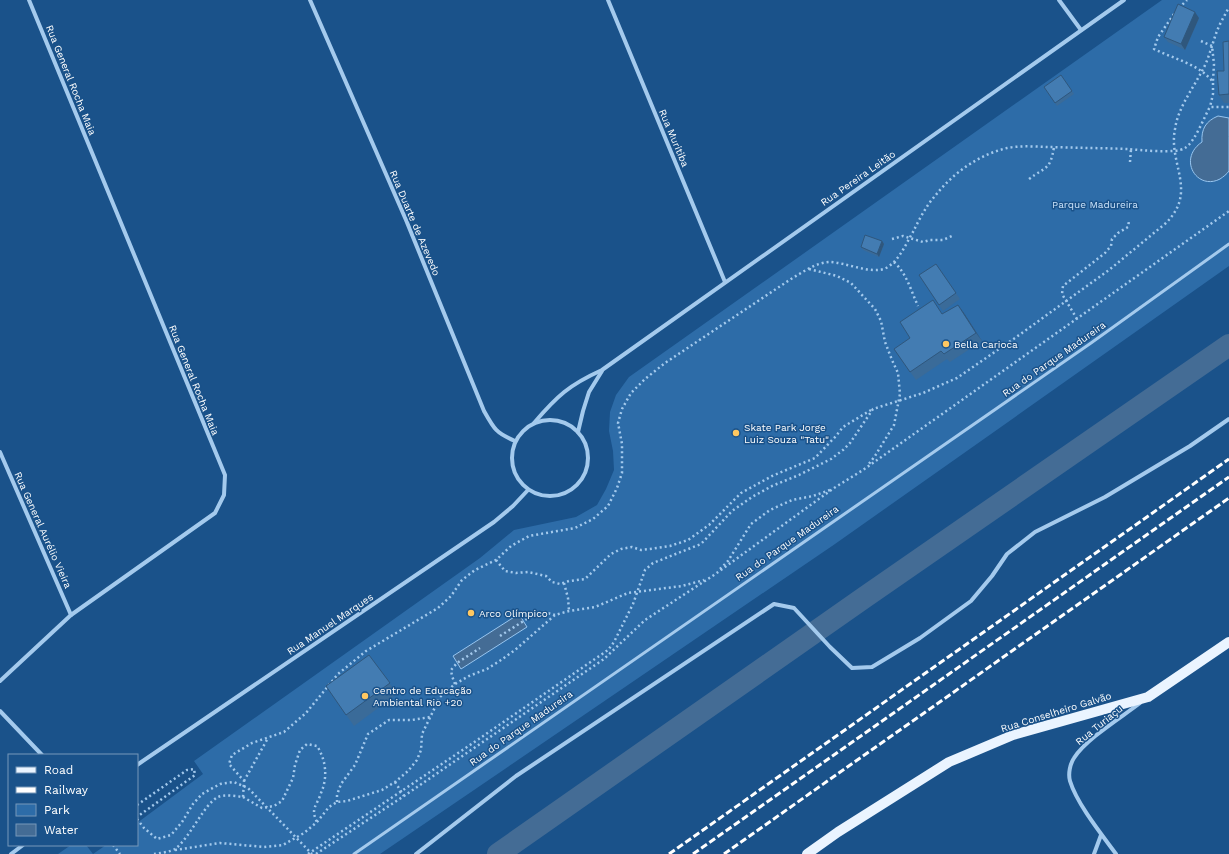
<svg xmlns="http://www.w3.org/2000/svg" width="1229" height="854" font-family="'Work Sans',sans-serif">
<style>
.green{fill:#2d6ca8}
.water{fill:#446c95;stroke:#97c5ef}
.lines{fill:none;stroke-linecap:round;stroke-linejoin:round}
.canal{stroke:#446c95;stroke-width:22}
.path{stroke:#a4caed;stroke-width:2.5;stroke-dasharray:2 3;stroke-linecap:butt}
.lane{stroke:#a4caed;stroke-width:3}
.street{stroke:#a4caed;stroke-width:4}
.primary{stroke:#eaf4ff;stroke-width:10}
.rail{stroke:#fff;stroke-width:3;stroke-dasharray:7 3;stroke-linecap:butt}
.path-bridge{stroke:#a4caed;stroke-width:2.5;stroke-dasharray:2 3;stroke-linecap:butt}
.wall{fill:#3a6b99}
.shaded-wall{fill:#2f577d}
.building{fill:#437cb2;stroke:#2f577d}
.poi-dot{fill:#ffc861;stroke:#1a528a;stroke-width:1.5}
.labels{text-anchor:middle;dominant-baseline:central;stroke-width:3;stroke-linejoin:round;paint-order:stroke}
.street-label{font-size:10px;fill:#fff;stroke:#1a528a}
.park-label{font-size:10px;fill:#cae2f9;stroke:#1a528a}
.poi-label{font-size:10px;fill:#fff;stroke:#1a528a;text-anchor:start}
</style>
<rect width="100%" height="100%" fill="#1a528a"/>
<polygon class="green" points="1162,0 1229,0 1229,266 835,544 380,854 58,854 71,845 86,845 93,854 106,845 137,845 137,823 203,774 194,761 480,558 514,530 576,517 597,505 606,489 614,470 613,451 609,431 610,412 616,395 629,377"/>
<g class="water">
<path d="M1218,116L1229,118C1229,130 1229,143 1229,155C1229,160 1229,166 1229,171C1227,174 1223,177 1220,179C1197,191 1177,159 1202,142C1201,129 1206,121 1218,116Z"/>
<polygon points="519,614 527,627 461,669 453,656"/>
</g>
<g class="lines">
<polyline class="canal" points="498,854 865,597 1229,345"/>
<g class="path">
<polyline points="1179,8 1187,0"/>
<path d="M1174,14L1158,37L1154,49C1174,59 1199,64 1213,82V94L1210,107"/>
<polyline points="1201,41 1212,46 1214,64 1213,81"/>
<polyline points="1130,162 1131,149"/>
<path d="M1029,179C1046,166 1050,171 1054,147"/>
<polyline points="892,239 903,236 923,242 930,240 943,240 952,236"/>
<path d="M894,262C907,274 911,291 918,306"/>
<polyline points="809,269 837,276 851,283 875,309 881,321 885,342 892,360 898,373 900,394 894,425 875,456 868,465"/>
<polyline points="1077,319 1062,294 1063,286 1105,253 1111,246 1112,239 1118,233 1128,227 1129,221"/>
<polyline points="496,560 505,571 516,573 528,572 546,576 552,582 560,584 569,581 585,579 611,554 621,549 632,547 641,550 650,549 670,546 688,540 709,525 741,493 772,476 815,458 836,436 843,427 871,410"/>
<polyline points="720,569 728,561 751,524 770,510 792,500 813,496 830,490"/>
<polyline points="564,583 568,598 569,611"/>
<polyline points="500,636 533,615 544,612 555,615"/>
<polyline points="455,684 452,676 451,670 457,663 480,648"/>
<polyline points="244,781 268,738"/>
<polyline points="395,782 404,796"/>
<path d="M243,797L262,808L274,806L282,801L293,778L295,765L300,750L307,744L317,746C326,760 328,777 321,793C317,806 310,808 317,822"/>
<polyline points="337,802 337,795 341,784 355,765 368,734 389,720 412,720 430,717"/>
<polyline points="137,805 187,770 194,769 195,775 137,817"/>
<polyline points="113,845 120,854"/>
<polyline points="175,850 220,843 264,847 283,845 304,833 317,822 329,807 337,802 347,801 382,790 395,782 408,771 417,760 421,750 422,734 440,697 455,684 469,676 487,669 501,660 515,650 555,615 569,611 595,607 628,593 682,586 704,580"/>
<path d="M154,854C160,853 170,852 175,849C190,838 204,804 218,797C225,794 235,796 243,797L244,781L229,764L232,755L252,743L284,732L306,713L338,674L366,651L438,608L451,596L462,580L475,570L496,560L511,546L529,536L575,528L593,519L608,506L617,488L622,473V444L618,423L622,409L631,393L645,379L665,363L791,279C803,272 815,263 829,262C845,262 872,275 886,268C900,260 905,245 913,232C919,220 926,206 935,196C953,173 978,155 1007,148C1022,145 1038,147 1052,147C1078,148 1103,148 1128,149C1140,150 1176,154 1185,148C1195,142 1204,117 1210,107H1229"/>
<path d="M308,854L473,743L608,650L614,642L633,604L645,570L653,563L701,544L732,511L752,497L772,486L799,475L831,459L843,450L850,443L873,409L923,393L957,378L1015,338L1109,270L1166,223C1198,191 1168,164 1175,129C1178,108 1192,90 1202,71C1209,59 1212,44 1217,31C1220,23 1225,15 1229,7"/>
<polyline points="316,854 404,796 604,659 645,620 714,575 834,488 863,470 1229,211"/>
</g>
<polyline class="lane" points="354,854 1091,343 1229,244"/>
<g class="street">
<path d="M310,0L406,220L484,411C494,429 496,433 515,441"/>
<polyline points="608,0 725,282"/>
<polyline points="1059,0 1081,30"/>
<circle cx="550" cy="458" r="38"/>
<path d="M534,423C557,396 569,385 602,370L1124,0"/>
<polyline points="578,432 583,411 589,392 602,371"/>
<polyline points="0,452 71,615"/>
<polyline points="0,681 71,615 215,513 224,495 225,475 29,0"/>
<polyline points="0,711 42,755"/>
<polyline points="137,765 494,522 513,506 528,490"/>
<polyline points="11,854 23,845"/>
<polyline points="416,854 516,776 774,604 794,608 830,647 852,668 872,667 920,638 971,601 992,576 1007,554 1035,532 1105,497 1190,446 1229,419"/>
<polyline points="1094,854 1101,835"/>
<path d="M1116,854C1102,835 1077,804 1070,781C1068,774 1070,764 1074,758C1086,739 1122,717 1140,703"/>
</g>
<polyline class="primary" points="807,854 838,832 949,762 1013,735 1148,697 1229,642"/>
<g class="rail">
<polyline points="669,854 1229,459"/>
<polyline points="693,854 1229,477"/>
<polyline points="724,854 1229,498"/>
</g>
<polyline class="path-bridge" points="137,819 144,828 157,839 171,835 182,822 193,804 202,794 220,784 234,782 248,788 312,854"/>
</g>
<g class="wall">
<polygon points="1199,18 1185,50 1168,42 1164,37"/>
<polygon points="1229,41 1229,103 1224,103 1219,95 1224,71"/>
<polygon points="1061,75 1074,94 1057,106 1044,87"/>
<polygon points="882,241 884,244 879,257 863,250 861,247"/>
<polygon points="936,264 960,299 943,311 919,275"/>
<polygon points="958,305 982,341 950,362 947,359 916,380 894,349 910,338 942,314"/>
<polygon points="369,655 397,694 354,726 326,686"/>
</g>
<g class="shaded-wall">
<polygon points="1195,12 1199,18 1185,50 1181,44"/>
<polygon points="882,241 884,244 879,257 877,254"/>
<polygon points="958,305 964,313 982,341 976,333"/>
</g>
<g class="building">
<polygon points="1178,4 1195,12 1181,44 1164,37"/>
<polygon points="1229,41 1229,94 1219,95 1217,71 1224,71 1223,42"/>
<polygon points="1061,75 1072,91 1055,103 1044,87"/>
<polygon points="865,235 882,241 877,254 861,247"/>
<polygon points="936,264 956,293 939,305 919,275"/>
<polygon points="933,300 942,314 958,305 976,333 944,354 941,351 910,372 894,349 910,338 900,322"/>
<polygon points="369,655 390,683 346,715 326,686"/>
</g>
<g class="poi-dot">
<circle cx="946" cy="344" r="4"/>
<circle cx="736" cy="433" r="4"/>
<circle cx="471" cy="613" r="4"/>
<circle cx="365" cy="696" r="4"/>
</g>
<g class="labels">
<g class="street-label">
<text transform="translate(71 80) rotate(68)">Rua General Rocha Maia</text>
<text transform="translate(674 138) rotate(67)">Rua Muritiba</text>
<text transform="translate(858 178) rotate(-35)">Rua Pereira Leitão</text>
<text transform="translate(415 223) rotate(67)">Rua Duarte de Azevedo</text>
<text transform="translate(1054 359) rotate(-35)">Rua do Parque Madureira</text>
<text transform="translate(194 380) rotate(68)">Rua General Rocha Maia</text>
<text transform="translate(43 530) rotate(66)">Rua General Aurélio Vieira</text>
<text transform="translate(787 543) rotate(-35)">Rua do Parque Madureira</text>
<text transform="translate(330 624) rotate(-34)">Rua Manuel Marques</text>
<text transform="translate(1056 712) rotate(-17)">Rua Conselheiro Galvão</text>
<text transform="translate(1099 725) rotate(-39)">Rua Turiaçu</text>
<text transform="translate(521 728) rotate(-35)">Rua do Parque Madureira</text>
</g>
<g class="park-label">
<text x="1095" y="204">Parque Madureira</text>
</g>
<g class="poi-label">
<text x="954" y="344">Bella Carioca</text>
<text x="744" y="427">Skate Park Jorge<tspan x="744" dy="12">Luiz Souza "Tatu"</tspan></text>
<text x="479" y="613">Arco Olímpico</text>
<text x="373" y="690">Centro de Educação<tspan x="373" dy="12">Ambiental Rio +20</tspan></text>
</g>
</g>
<rect x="8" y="754" width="130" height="92" fill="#1a528a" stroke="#7697b9"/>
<rect x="16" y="767" width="20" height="6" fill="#eaf4ff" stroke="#7697b9"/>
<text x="44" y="774" font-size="12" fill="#ffffff">Road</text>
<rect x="16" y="787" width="20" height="6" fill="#ffffff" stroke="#7697b9"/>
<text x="44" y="794" font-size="12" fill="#ffffff">Railway</text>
<rect x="16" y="804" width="20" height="12" fill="#2d6ca8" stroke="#7697b9"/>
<text x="44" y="814" font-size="12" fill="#ffffff">Park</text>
<rect x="16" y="824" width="20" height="12" fill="#446c95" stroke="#7697b9"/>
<text x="44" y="834" font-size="12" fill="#ffffff">Water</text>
</svg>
